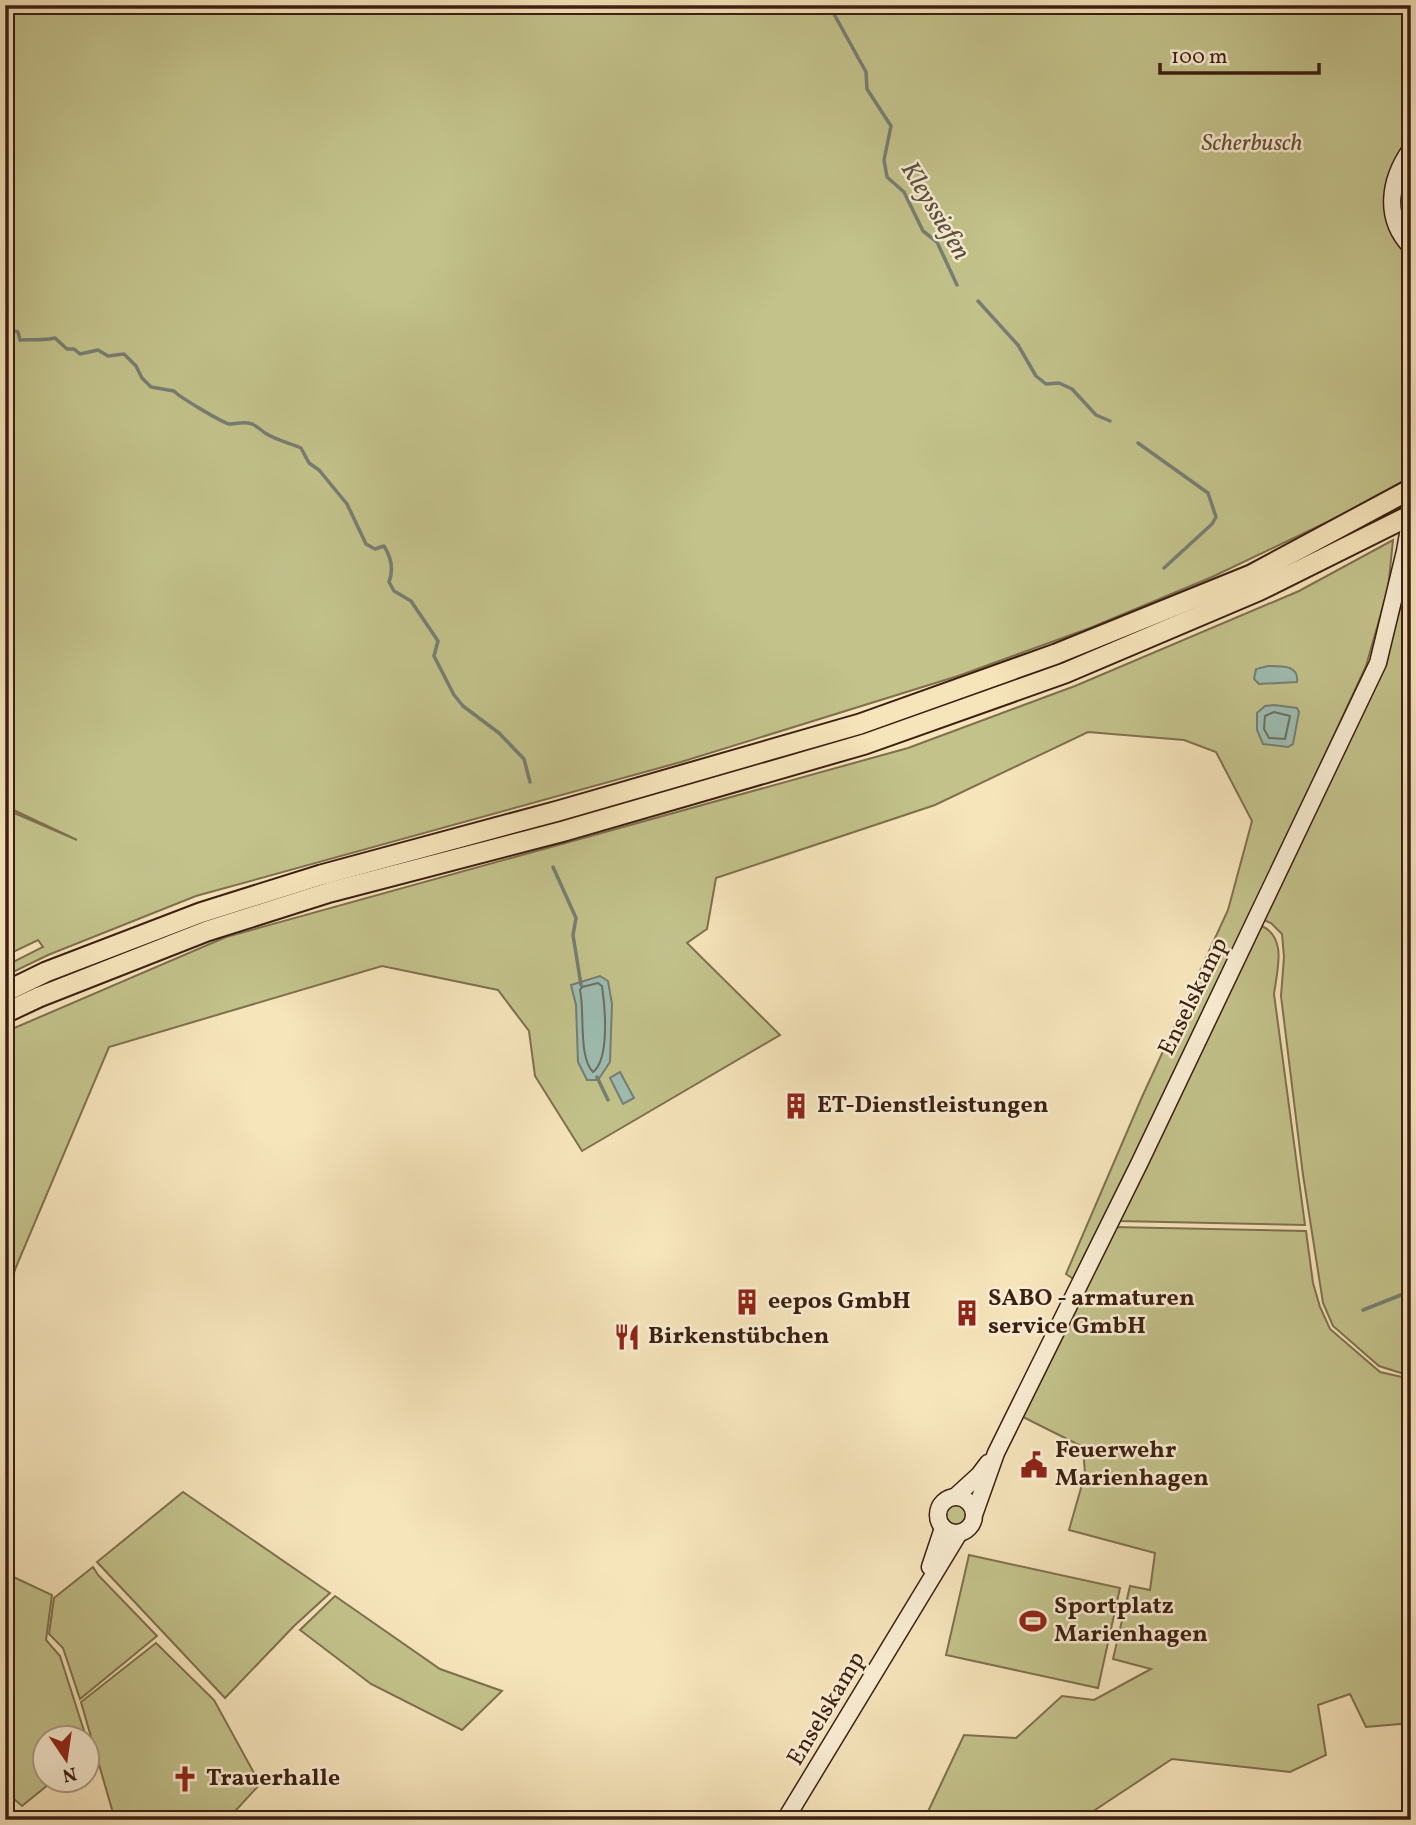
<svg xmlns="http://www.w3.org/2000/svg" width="1416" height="1825" font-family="Vollkorn,serif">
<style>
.green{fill:#c3c28b;stroke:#7f704e;stroke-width:2}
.water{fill:#9dbeb3;stroke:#767e73;stroke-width:2}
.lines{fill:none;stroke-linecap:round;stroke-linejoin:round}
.shore{stroke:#6c6e62;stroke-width:2}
.stream{stroke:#767e73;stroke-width:3.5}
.secondary-casing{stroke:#3b1f12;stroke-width:19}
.highway-casing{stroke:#3b1f12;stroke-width:23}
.secondary{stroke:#f9edd3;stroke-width:16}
.highway{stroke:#f6e4bb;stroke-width:19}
.labels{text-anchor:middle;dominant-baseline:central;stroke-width:5;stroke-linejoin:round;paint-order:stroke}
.park-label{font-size:24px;font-style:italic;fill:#645036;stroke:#f9edd3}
.street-label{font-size:24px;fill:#3b1f12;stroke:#f9edd3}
.poi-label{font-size:24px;font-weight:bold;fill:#3b1f12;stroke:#f9edd3;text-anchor:start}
.water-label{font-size:26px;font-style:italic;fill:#584f42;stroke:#f9edd3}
</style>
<rect width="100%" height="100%" fill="#f6e4bb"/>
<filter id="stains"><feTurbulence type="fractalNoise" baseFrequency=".00286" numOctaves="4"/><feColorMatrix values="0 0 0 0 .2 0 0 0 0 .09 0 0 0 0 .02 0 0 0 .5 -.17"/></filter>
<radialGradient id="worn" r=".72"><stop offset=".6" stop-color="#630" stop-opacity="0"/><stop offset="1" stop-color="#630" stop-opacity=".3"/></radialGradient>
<g class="green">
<polygon points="5,5 1411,5 1411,482 1212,577 1090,628 958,676 681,762 196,896 48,955 5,976 5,966 43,947 38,940 5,956 5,809 77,840 5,806"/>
<polygon points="1393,540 1388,589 1366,666 1248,921 1075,1280 1066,1274 1142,1097 1228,910 1252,821 1216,752 1184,740 1088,732 935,805 716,878 707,929 687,943 780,1035 582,1151 535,1076 529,1031 498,990 382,966 109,1047 16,1267 5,1299 5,1032 226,937 908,748 1075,686 1299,591"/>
<polygon points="1411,572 1411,1374 1401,1373 1379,1366 1333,1326 1323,1303 1303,1175 1281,996 1284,957 1282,934 1271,923 1261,919 1380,663"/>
<path d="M1260,925C1288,937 1277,970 1274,994L1305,1225L1118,1221Z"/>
<polygon points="1112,1227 1306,1231 1313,1283 1320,1307 1330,1329 1380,1372 1411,1379 1411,1723 1366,1727 1350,1694 1318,1705 1326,1755 1290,1772 1172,1759 1092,1812 1084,1820 924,1820 964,1735 1016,1738 1062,1696 1094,1700 1151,1669 1113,1659 1130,1586 1150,1590 1155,1553 1069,1530 1085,1474 1083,1447 1021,1416"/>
<polygon points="183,1492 330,1593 294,1626 225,1698 97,1562"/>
<circle cx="956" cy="1515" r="10"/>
<polygon points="969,1555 1120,1588 1098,1688 946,1655"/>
<polygon points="93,1567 98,1575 157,1636 80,1699 63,1648 49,1634 54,1598"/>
<polygon points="5,1573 52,1595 46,1640 60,1656 86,1737 46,1738 46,1780 54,1780 22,1806 5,1791"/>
<polygon points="335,1596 440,1669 502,1691 462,1730 371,1684 300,1630"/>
<polygon points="156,1643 214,1700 260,1784 227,1820 115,1820 81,1702"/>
</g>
<g class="water">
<path d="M1268,666C1282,666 1299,665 1297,682L1259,684L1254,679L1256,669Z"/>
<polygon points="1274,705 1297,708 1299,712 1293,744 1288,747 1263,744 1257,730 1257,713 1265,706"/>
<polygon points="600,976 608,981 612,1004 610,1062 598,1080 587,1080 578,1062 576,1005 571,985"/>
<polygon points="620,1072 634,1098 623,1104 610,1078"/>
</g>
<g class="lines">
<g class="shore">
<polygon points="1274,712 1290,716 1285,739 1269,738 1264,729 1265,716"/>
<path d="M598,983L602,986C605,1006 610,1059 593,1072C578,1057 585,1012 580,990L582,987Z"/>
</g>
<g class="stream">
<polyline points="829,5 866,72 867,89 891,126 884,160 887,177 904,192 923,231 937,242 957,285"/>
<polyline points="978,301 1018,345 1036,376 1046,384 1059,383 1072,389 1096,415 1110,421"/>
<path d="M11,330L18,332L20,340C33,339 43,341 55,338L67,349H74L80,354L98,350L108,356L124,354L136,366L142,378L151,387L174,391C178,396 224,424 230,424C238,424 243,421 252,424C257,426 261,430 265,433C276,440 289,443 301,448L309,463L319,470L347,504L366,544L375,549L384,546C391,557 394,569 389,582L394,591L411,601L438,641L434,656L454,695L463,706L499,733L524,759L530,782"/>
<polyline points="1138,443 1208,493 1216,517 1212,524 1164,568"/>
<polyline points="553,867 576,918 573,935 581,985"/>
<polyline points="597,1077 608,1100"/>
<polyline points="1363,1310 1411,1291"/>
</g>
<g class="secondary-casing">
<g id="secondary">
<path d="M1411,149C1389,180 1383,218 1411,247"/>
<polyline points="956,1496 979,1475 988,1463"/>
<circle cx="956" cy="1515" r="18"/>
<polyline points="975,1512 996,1453 1139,1164 1378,663 1405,551 1411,516"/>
<polyline points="930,1567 943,1528"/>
<polyline points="785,1820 959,1533"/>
</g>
</g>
<g class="highway-casing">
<g id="highway">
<polyline points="5,992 46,972 200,913 321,875 558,811 860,724 1056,654 1251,575 1411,489"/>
<polyline points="5,1013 39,997 207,931 330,892 564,831 865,744 1065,673 1258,591 1411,515"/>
</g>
</g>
<use href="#secondary" class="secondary"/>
<use href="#highway" class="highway"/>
</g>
<defs>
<g id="building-bare" transform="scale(2.1)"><path d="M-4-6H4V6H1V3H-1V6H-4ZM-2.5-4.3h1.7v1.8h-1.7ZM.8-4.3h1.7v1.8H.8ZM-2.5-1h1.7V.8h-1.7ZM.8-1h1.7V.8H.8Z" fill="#8f2418" stroke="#f9edd3" stroke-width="2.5" paint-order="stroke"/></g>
<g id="restaurant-bare" transform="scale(2.1)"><path d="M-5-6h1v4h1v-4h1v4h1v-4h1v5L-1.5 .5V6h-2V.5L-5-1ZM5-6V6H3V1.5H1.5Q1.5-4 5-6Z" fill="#8f2418" stroke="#f9edd3" stroke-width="2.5" paint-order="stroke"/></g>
<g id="civic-bare" transform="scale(2.1)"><path d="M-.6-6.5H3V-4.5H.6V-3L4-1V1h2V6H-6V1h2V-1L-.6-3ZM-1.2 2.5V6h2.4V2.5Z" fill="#8f2418" stroke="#f9edd3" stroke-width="2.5" paint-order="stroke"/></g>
<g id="stadium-bare" transform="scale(2.1)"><path d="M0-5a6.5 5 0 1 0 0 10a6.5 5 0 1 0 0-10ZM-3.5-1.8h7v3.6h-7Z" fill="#8f2418" stroke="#f9edd3" stroke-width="2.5" paint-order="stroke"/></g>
<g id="church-bare" transform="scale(2.1)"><path d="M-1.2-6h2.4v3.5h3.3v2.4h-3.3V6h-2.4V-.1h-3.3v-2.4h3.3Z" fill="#8f2418" stroke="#f9edd3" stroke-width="2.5" paint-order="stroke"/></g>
</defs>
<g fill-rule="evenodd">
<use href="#building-bare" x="796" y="1106"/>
<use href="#building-bare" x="747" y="1302"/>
<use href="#building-bare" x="967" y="1313"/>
<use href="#restaurant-bare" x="627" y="1337"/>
<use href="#civic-bare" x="1034" y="1465"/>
<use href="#stadium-bare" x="1033" y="1621"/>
<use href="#church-bare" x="185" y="1779"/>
</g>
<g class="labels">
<g class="park-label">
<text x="1252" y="144">Scherbusch</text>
</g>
<g class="street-label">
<text transform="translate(1194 997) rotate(-64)">Enselskamp</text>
<text transform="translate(827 1709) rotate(-59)">Enselskamp</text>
</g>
<g class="poi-label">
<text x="817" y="1106">ET-Dienstleistungen</text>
<text x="988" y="1299">SABO - armaturen<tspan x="988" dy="28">service GmbH</tspan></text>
<text x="768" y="1302">eepos GmbH</text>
<text x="648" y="1337">Birkenstübchen</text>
<text x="1055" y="1451">Feuerwehr<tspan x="1055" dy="28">Marienhagen</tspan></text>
<text x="1054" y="1607">Sportplatz<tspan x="1054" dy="28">Marienhagen</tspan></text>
<text x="206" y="1779">Trauerhalle</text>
</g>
<g class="water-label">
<text transform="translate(935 211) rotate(59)">Kleyssiefen</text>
</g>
</g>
<rect width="1416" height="1825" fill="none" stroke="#f6e4bb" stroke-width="28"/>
<rect x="7" y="7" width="1402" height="1811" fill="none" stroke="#3b1f12" stroke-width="3.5"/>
<rect x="14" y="14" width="1388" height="1797" fill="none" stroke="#3b1f12" stroke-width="2"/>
<g transform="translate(66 1759) rotate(167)"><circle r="33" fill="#f9edd3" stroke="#ad9b86" stroke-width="2"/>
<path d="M0-5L12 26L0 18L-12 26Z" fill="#8f2418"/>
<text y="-10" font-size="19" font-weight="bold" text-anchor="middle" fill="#3b1f12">N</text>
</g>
<path d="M1160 63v10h159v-10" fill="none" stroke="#3b1f12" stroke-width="3.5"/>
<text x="1171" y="63" font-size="21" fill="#3b1f12" stroke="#f9edd3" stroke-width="5" paint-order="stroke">100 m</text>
<rect width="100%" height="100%" filter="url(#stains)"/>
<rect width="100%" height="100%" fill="url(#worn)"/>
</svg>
